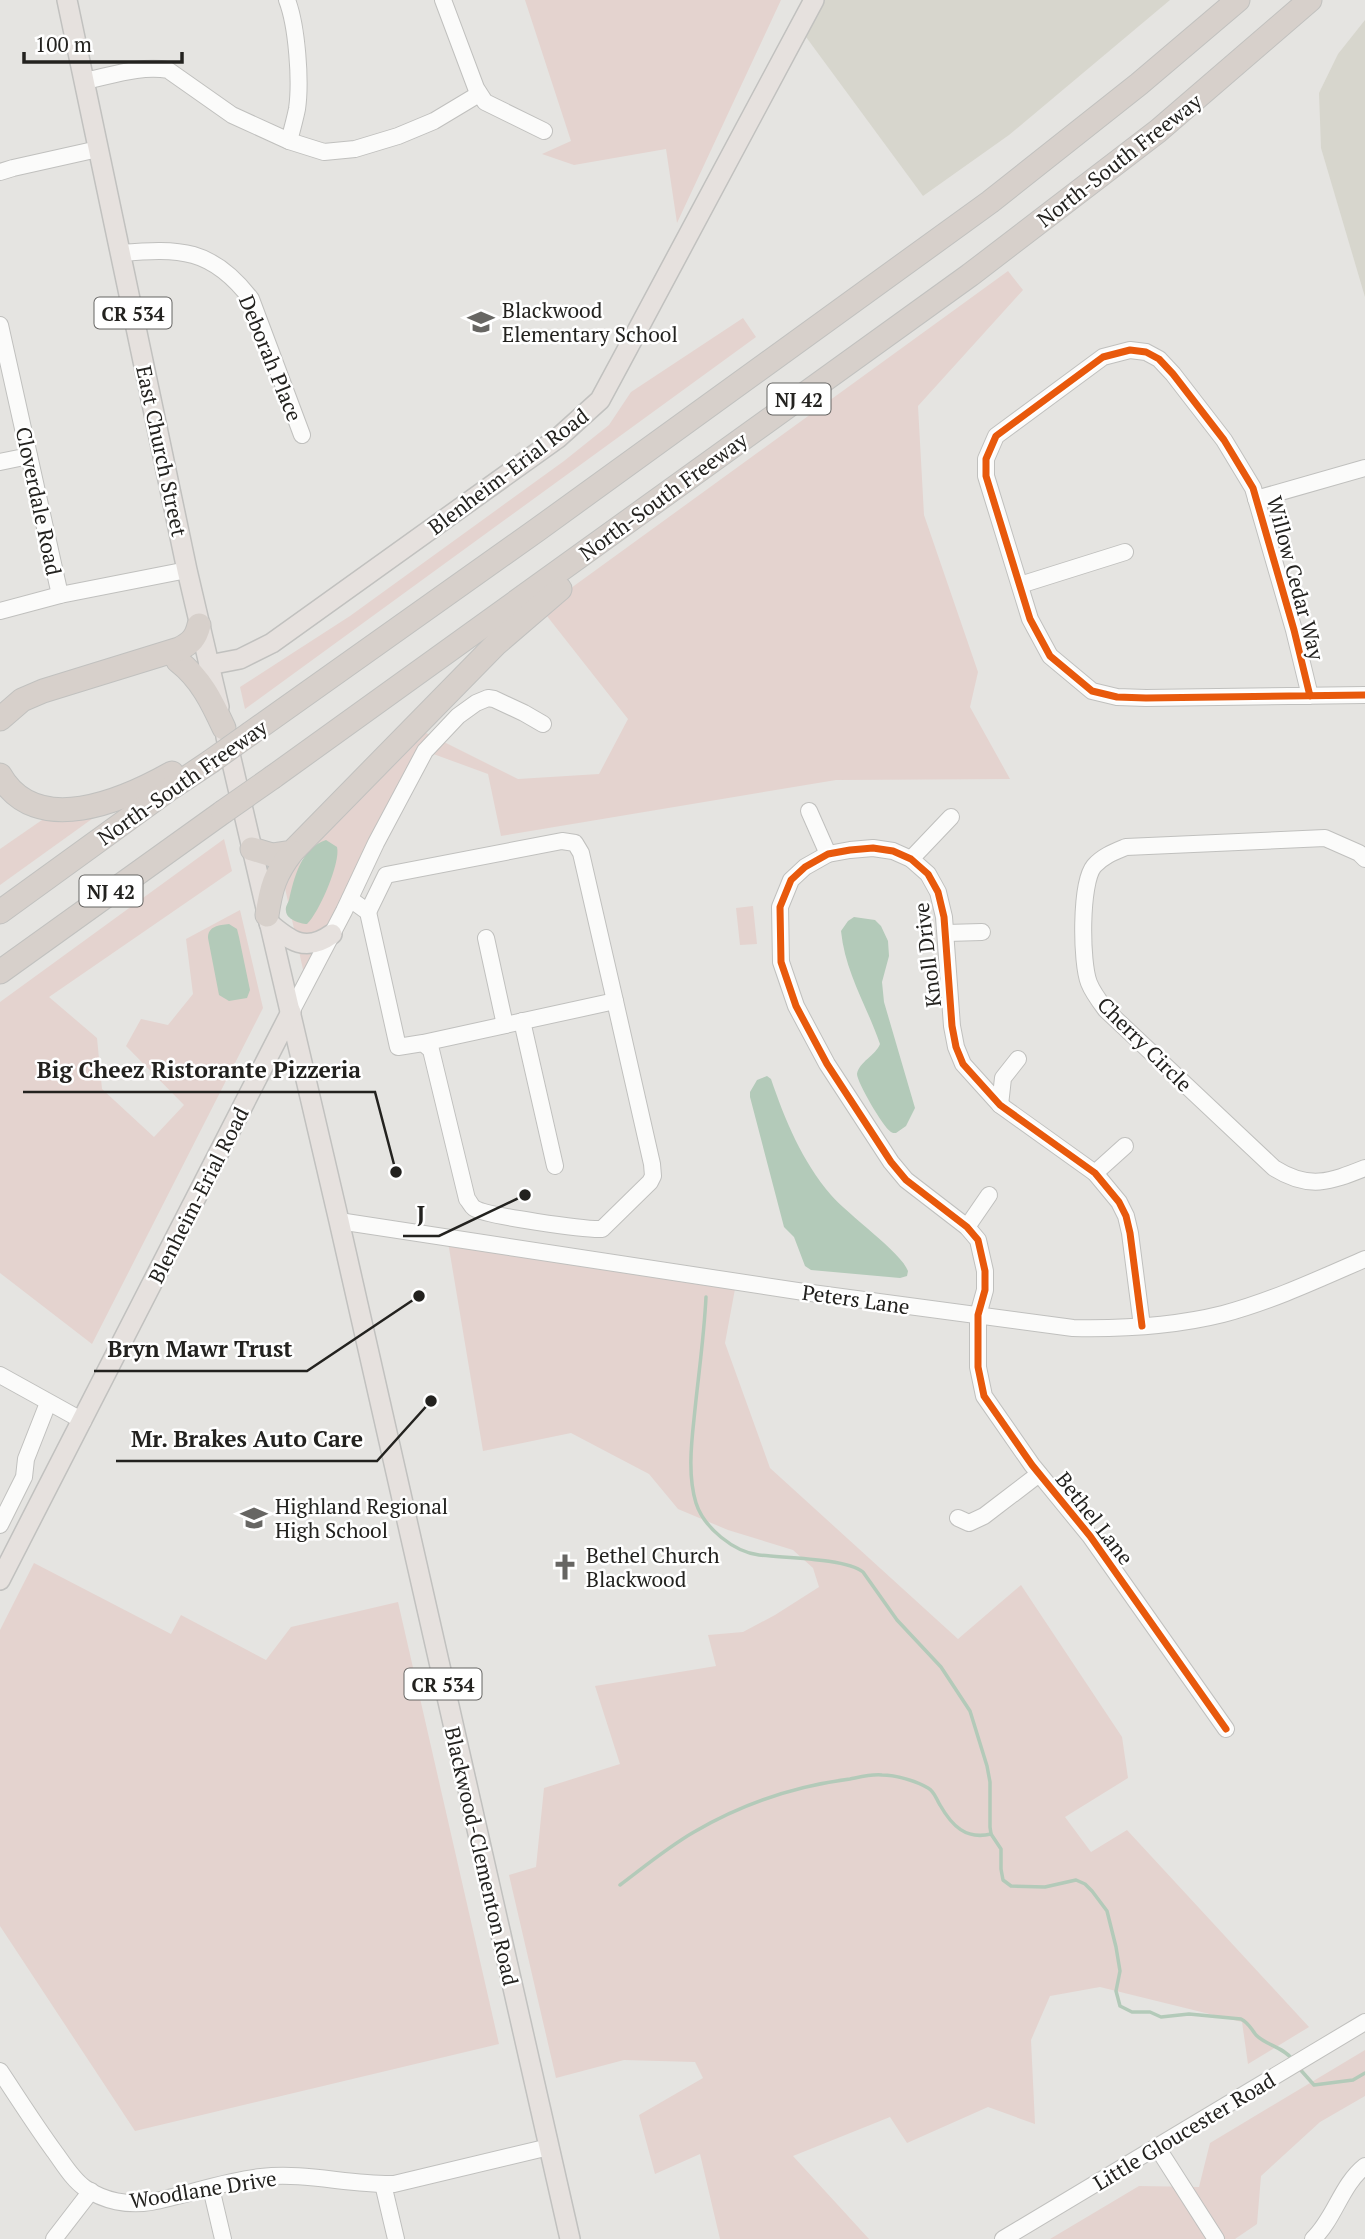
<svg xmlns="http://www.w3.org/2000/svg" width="1365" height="2239" font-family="'PT Serif',serif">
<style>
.built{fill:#d7d6cd}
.green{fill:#e4d3cf}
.water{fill:#b3cab9}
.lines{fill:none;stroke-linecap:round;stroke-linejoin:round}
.stream{stroke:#b3cab9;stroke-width:3.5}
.minor-casing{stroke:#c0c0be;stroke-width:18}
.major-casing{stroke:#c1c1bf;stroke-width:22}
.highway-casing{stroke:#c1c1bf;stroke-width:25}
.minor{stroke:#fbfbfa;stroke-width:16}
.major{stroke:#e6e1de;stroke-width:19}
.highway{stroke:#d7d0cb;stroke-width:23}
.highway-bridge-casing{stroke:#c1c1bf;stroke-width:25;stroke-linecap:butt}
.highway-bridge{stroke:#d7d0cb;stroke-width:23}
.cycleway-casing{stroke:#fff;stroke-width:11}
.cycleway{stroke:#e8590c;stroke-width:7}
.labels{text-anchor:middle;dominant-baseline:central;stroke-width:5;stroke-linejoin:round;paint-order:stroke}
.shield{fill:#fff;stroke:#656462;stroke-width:2}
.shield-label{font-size:19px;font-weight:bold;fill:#23221f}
.street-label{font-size:21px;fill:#23221f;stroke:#fff}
.poi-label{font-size:21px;fill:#23221f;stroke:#fff;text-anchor:start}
.leader{fill:none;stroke:#23221f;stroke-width:2.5}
.callout-dot{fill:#23221f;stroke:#fff;stroke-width:2.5}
.callout-label{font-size:23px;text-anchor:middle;font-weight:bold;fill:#23221f;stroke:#fff;stroke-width:5;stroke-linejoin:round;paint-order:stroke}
</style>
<rect width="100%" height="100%" fill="#e5e4e1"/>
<g class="built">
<polygon points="825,0 1170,0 1009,135 923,196 806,37"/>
<polygon points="1365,20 1365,297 1321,148 1319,93 1338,54"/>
</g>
<g class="green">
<polygon points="525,0 781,0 677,223 666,149 574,165 542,154 571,141"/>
<polygon points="1008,271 1023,290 918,406 924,515 978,672 970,707 1010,779 836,780 501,836 488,774 417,748 376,843 306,983 281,870 301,862 420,730 518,779 599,774 628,719 543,611 538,612"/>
<polygon points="743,318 756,337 245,709 240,687 350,616 564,461 609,425 631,392"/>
<polygon points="103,811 0,885 0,849 42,820"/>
<polygon points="224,839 232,871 49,997 97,1038 102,1089 154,1137 184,1105 126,1046 141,1019 168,1025 193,994 186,939 240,910 263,1008 92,1344 0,1273 0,1002"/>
<polygon points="753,906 757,944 740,945 736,908"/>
<polygon points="447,1236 737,1278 725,1343 770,1468 958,1639 1021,1585 1122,1737 1128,1778 1065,1817 1091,1852 1127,1830 1309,2027 1248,2064 1242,2022 1100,1987 1050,1996 1031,2040 1035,2124 988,2107 907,2143 890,2117 793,2156 869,2239 720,2239 700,2154 655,2174 639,2115 703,2078 695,2062 624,2060 556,2078 509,1875 536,1867 544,1788 620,1764 595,1686 716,1666 708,1635 743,1632 775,1615 819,1587 813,1568 793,1550 728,1530 678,1509 649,1474 571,1433 483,1451"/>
<polygon points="34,1563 171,1634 181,1615 266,1660 291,1627 398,1602 499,2044 135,2131 0,1926 0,1630"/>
<polygon points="1365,2050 1365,2096 1320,2122 1261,2176 1257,2224 1235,2239 1050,2239 1139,2186 1199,2187 1210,2143"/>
</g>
<g class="water">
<path d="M326,840L337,847C341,862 319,913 307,924C300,924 286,919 286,911C285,907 288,903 289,900C294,878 301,848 326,840Z"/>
<path d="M854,917L875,920L881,926L888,941L889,956L882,982L884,1002L915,1108L906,1126L896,1133C894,1133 892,1133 891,1132C883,1127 857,1082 857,1074C859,1062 876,1055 880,1044C867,1006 845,972 841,931L848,921Z"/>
<path d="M229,924L237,929L239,937L250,990L247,998L229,1001L219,995L208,938C208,926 219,925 229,924Z"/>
<path d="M767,1076L771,1079C785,1120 802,1161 831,1195C847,1214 902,1253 908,1271L907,1276L900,1278L811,1270L805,1266L794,1237L784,1227L750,1097V1092L757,1080Z"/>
</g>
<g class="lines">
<g class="stream">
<path d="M706,1297C704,1338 698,1378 694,1419C691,1446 688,1477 696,1503C704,1528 734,1552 759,1555C783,1558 846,1558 863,1572L897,1620L941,1667L970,1711L987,1766L990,1782V1827L991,1834L1001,1849V1869L1003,1880L1011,1886L1045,1887L1076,1880L1085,1884L1092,1891L1107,1911L1116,1947L1120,1971L1116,1991L1120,2006L1132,2012H1150L1161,2017L1189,2014L1241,2019C1249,2023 1251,2029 1256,2035C1267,2046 1282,2046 1293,2060"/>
<path d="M620,1885C644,1867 668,1847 694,1832C742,1804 795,1786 850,1779C860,1777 871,1774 882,1775C896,1775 916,1781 928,1788C935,1792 936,1799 940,1805C952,1826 966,1840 991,1834"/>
<polyline points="1298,2067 1314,2085 1353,2080 1365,2073"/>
</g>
<g class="minor-casing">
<g id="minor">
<path d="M287,0C297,26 301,81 297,109C295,119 292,130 289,141"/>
<polyline points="443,0 476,88 485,102 544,131"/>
<path d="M84,81C110,76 141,65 168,70L232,115L289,141L324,152L355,149L398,136L434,121L479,94"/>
<polyline points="0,172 13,168 98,149"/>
<path d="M120,253C180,248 212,248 251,299L302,435"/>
<polyline points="0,325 60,595"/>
<polyline points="0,462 29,456"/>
<polyline points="1256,499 1365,468"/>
<polyline points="1020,585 1125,552"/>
<polyline points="0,611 60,595 187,570"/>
<polyline points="1310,696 1294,630 1253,488 1224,440 1173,374 1159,359 1146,352 1130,350 1103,357 996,436 986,459 986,476 1030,619 1050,656 1092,691 1117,697 1146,698 1365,695"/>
<polyline points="809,811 828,854"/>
<polyline points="911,859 951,817"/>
<path d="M1365,859L1359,853L1325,838L1126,847C1114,852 1103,856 1094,866C1080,883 1081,963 1089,983C1093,993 1100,1002 1106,1010L1274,1168C1309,1190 1330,1182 1365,1168"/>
<path d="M350,899L368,912L398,1047L423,1043L431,1050L467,1199C470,1202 471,1206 474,1208C485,1216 587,1230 602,1229L650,1182L653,1176L652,1164L615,1001L423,1043"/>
<polyline points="368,912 386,875 562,841 575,843 581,853 615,1001"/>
<polyline points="946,933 982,932"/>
<polyline points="486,938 505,1025"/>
<polyline points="291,1012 344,911 376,843 425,751 458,716 476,703 488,698 494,699 524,713 543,724"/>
<polyline points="522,1021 555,1166"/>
<polyline points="1000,1105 1003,1078 1018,1059"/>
<polyline points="1095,1173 1125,1146"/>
<path d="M339,1221L804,1292L1073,1328C1123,1329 1175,1326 1223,1314C1272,1301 1319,1279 1365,1259"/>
<polyline points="967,1227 989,1195"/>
<polyline points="1142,1326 1130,1233 1126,1216 1119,1202 1095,1173 1000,1105 963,1064 956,1047 952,1026 944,917 938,892 928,874 911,859 893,851 873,848 850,850 828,854 805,867 791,880 780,907 781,962 796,1006 827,1064 891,1162 906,1180 967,1227 978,1240 985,1271 985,1290 978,1315 978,1367 984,1396 1032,1465 1090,1536 1226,1729"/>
<polyline points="0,1375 83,1421"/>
<polyline points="958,1518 969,1523 984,1516 1039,1474"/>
<polyline points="0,1525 24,1477 26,1459 48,1403"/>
<path d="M0,2071C18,2098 35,2125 54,2151C63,2163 72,2179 85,2188C104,2201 128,2206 151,2202C187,2195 224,2181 261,2177C306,2172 349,2185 394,2184L549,2147"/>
<polyline points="1157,2147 1216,2239"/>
<polyline points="383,2184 396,2239"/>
<polyline points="211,2188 223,2239"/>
<polyline points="54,2239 91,2191"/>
<polyline points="1003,2239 1365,2022"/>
<path d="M1313,2239C1335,2218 1341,2185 1365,2166"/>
</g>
</g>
<g class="major-casing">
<g id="major">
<polyline points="67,0 187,570 219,707"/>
<polyline points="209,665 240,659 272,643 558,438 600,400 621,361 814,0"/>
<polyline points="226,737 339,1221 570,2239"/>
<path d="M269,923C290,941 306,953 332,934"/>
<polyline points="0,1580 291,1012"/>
</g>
</g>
<g class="highway-casing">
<g id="highway">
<path d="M178,661C201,679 212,702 224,728"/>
<path d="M0,719L22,700L43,691L179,649C191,643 196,638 199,625"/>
<polyline points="251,733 537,530 990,202 1139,84 1238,0"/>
<path d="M0,775C36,839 124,800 172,773"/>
<polyline points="273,777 970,275 1158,131 1310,0"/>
<polyline points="252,849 272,855 292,852 496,644 560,589"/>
<polyline points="0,912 171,788 210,762"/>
<path d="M267,915C271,888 275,874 292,852"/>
<polyline points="0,972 223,812"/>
</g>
</g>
<use href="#minor" class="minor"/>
<use href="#major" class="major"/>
<use href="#highway" class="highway"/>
<g class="highway-bridge-casing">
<g id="highway-bridge">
<polyline points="210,762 251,733"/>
<polyline points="223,812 273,777"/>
</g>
</g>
<use href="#highway-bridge" class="highway-bridge"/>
<g class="cycleway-casing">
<g id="cycleway">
<polyline points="1310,696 1294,630 1253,488 1224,440 1173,374 1159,359 1146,352 1130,350 1103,357 996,436 986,459 986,476 1030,619 1050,656 1092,691 1117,697 1146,698 1365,695"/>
<polyline points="1142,1326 1130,1233 1126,1216 1119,1202 1095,1173 1000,1105 963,1064 956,1047 952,1026 944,917 938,892 928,874 911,859 893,851 873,848 850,850 828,854 805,867 791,880 780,907 781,962 796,1006 827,1064 891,1162 906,1180 967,1227 978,1240 985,1271 985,1290 978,1315 978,1367 984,1396 1032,1465 1090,1536 1226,1729"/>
</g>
</g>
<use href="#cycleway" class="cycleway"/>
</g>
<defs>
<g id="school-bare" transform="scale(2.1)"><path d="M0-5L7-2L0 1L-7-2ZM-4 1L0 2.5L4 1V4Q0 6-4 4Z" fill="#676663" stroke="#fff" stroke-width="2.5" paint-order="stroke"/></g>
<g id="church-bare" transform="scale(2.1)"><path d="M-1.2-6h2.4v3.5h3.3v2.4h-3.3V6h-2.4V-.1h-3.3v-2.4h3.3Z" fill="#676663" stroke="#fff" stroke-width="2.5" paint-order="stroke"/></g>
</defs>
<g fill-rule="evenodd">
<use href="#school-bare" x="481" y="322"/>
<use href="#school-bare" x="254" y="1518"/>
<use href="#church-bare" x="565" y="1567"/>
</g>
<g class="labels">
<g class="shield">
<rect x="94.5" y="297.5" width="77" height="31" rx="5"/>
<rect x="767.5" y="383.5" width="63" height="31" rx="5"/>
<rect x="79.5" y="875.5" width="63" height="31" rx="5"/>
<rect x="404.5" y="1668.5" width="77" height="31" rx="5"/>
</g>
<g class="shield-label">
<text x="133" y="313">CR 534</text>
<text x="799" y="399">NJ 42</text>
<text x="111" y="891">NJ 42</text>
<text x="443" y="1684">CR 534</text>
</g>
<g class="street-label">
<text transform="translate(1119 160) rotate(-38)">North-South Freeway</text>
<text transform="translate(271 358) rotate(68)">Deborah Place</text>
<text transform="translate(162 451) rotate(78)">East Church Street</text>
<text transform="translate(508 471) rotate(-37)">Blenheim-Erial Road</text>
<text transform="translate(663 496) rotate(-36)">North-South Freeway</text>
<text transform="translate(39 501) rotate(78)">Cloverdale Road</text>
<text transform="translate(1296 578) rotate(75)">Willow Cedar Way</text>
<text transform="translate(182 782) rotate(-35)">North-South Freeway</text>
<text transform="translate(927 955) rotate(-97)">Knoll Drive</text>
<text transform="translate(1145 1044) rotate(45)">Cherry Circle</text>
<text transform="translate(198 1195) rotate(-63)">Blenheim-Erial Road</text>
<text transform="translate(856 1299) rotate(8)">Peters Lane</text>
<text transform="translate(1095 1518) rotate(52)">Bethel Lane</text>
<text transform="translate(482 1856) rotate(77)">Blackwood-Clementon Road</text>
<text transform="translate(1184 2131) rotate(-31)">Little Gloucester Road</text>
<text transform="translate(203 2189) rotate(-9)">Woodlane Drive</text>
</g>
<g class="poi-label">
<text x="502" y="310">Blackwood<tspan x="502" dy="24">Elementary School</tspan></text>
<text x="275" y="1506">Highland Regional<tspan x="275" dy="24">High School</tspan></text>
<text x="586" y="1555">Bethel Church<tspan x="586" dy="24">Blackwood</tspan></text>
</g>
</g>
<path class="leader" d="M396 1172L375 1092H23M525 1195L439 1236H403M419 1296L307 1371H94M431 1401L377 1461H116"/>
<g class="callout-dot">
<circle cx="396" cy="1172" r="7"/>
<circle cx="525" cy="1195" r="7"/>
<circle cx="419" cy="1296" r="7"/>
<circle cx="431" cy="1401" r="7"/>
</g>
<g class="callout-label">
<text x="199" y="1078">Big Cheez Ristorante Pizzeria</text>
<text x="421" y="1222">J</text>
<text x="200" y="1357">Bryn Mawr Trust</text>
<text x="247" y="1447">Mr. Brakes Auto Care</text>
</g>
<path d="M24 52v10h158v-10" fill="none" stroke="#23221f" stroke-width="3.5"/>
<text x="35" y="52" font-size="21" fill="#23221f" stroke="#ffffff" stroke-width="5" paint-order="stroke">100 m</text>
</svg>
